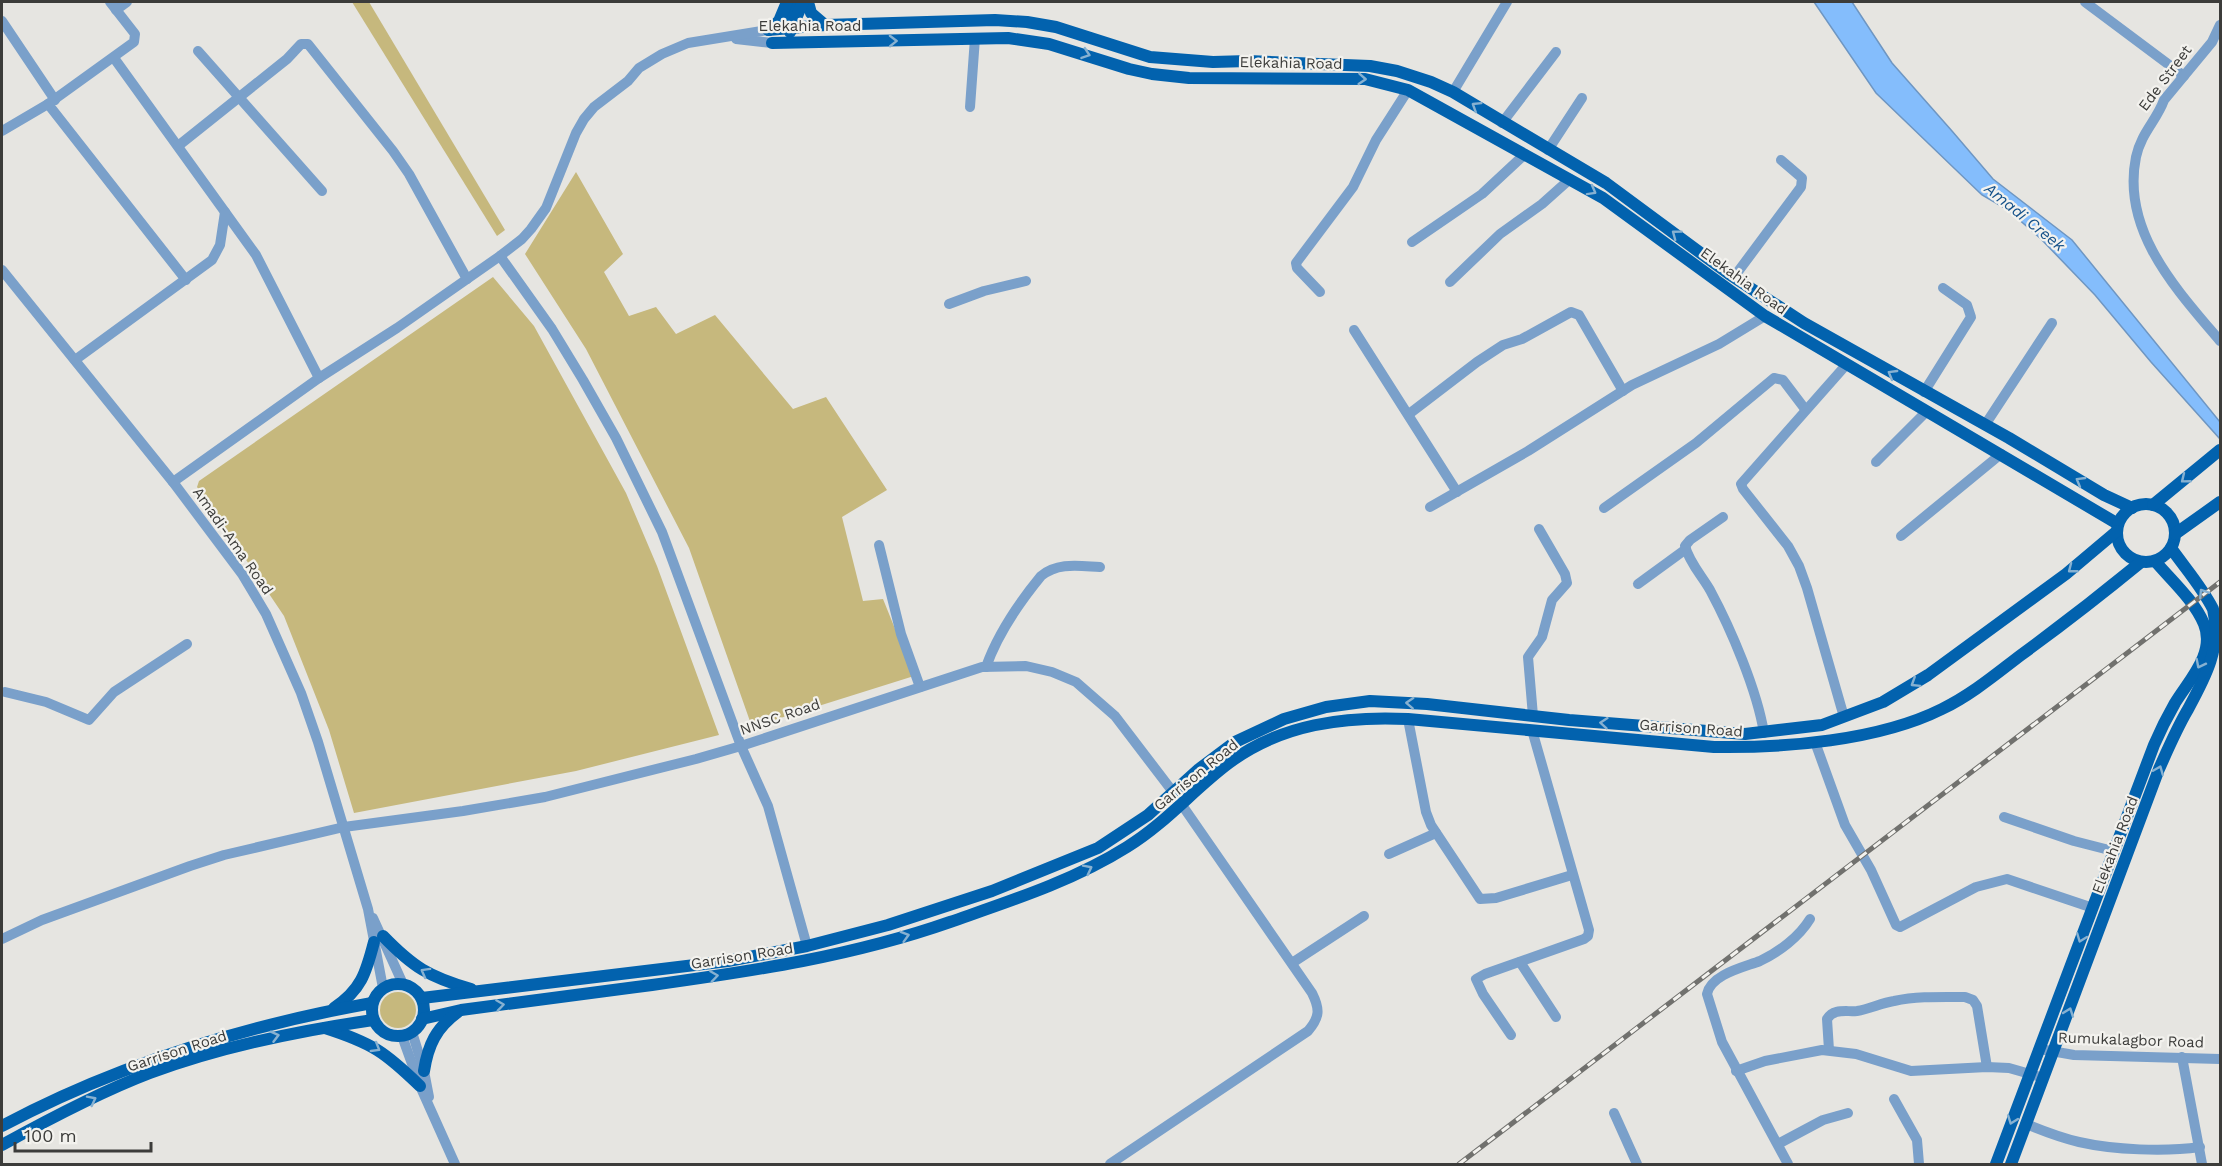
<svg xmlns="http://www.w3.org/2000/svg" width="2222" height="1166" font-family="'Work Sans',sans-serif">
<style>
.green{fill:#c6b87d}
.water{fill:#84bdfc;stroke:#6e96c2;stroke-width:1.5}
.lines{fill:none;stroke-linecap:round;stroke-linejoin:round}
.minor{stroke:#7aa0ca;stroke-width:10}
.major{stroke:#0262ae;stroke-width:12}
.rail-casing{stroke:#71716e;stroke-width:5}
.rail{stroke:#f3f2ee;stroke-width:3;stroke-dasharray:9;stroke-linecap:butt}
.oneway{stroke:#87b1d1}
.labels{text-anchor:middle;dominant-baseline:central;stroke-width:4.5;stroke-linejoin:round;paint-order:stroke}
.street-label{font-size:15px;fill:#3c3c3a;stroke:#f3f2ee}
.water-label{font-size:16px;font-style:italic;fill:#16528a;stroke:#f3f2ee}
</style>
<rect width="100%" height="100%" fill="#e6e5e1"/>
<g class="green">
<polygon points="352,2 369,2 505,230 497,236"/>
<polygon points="576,172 623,254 604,272 629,316 656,307 676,334 715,315 793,409 826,397 887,490 842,517 863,601 883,599 914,676 752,727 689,548 586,349 525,254"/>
<polygon points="493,277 534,326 626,493 657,566 719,735 576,771 354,813 329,730 284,616 197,487 199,481"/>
<circle cx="398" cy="1010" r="18"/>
</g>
<polygon class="water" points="1814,2 1852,2 1892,63 1952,131 1993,179 2072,240 2220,422 2220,439 2151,362 2095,295 2041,239 2008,210 1982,195 1876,93"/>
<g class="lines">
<g class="minor">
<polyline points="2085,2 2184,76"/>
<polyline points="116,10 127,2"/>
<polyline points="2,21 55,100"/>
<path d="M2220,25L2212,42L2164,100C2157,120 2141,133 2136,157C2121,231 2177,290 2220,341"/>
<polyline points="736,39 772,43"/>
<polyline points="198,51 322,191"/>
<polyline points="114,58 256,255 319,378"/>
<polyline points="1453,92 1507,2"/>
<polyline points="48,104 186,280"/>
<polyline points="970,107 975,38"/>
<polyline points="1502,123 1556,52"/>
<polyline points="2,131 48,104 134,42 135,34 110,2"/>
<polyline points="178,146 287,59 301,44 308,44 393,151 409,174 467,279"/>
<polyline points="1548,150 1582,98"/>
<polyline points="1412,242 1482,194 1525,154"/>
<polyline points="500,256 552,329 583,380 616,438 662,532 741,746 768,806 807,946"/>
<polyline points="2,270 173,482 242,574 266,614 301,693 318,742 368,909 383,988"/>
<polyline points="1734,277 1801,187 1802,178 1781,160"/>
<polyline points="1450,282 1500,234 1542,204 1570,179"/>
<polyline points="1320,292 1297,268 1296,263 1353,187 1376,140 1408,90"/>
<polyline points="949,304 984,291 1026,281"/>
<polyline points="1354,330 1457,492"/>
<polyline points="75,360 212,260 220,245 225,212"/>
<polyline points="1924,392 1971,317 1967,305 1943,288"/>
<polyline points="1409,414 1477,362 1503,345 1522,339 1571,312 1579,315 1623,391"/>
<polyline points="1985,425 2052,323"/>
<polyline points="1876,462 1927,411"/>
<polyline points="173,482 319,378 397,328 500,256 522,239 531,229 546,208 576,133 584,119 594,107 628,81 639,68 662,54 688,43 768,30"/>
<polyline points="1430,507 1528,451 1632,385 1719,344 1765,316"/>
<polyline points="1604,508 1696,443 1774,378 1783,380 1805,409"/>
<path d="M1723,517L1690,540L1685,546C1689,562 1702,576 1710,590C1731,629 1757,690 1764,733"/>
<polyline points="1901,536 2001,454"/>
<polyline points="879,545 901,634 920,687"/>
<polyline points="1638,584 1686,549"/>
<path d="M986,667C998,633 1018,604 1041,576C1058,562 1079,566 1100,567"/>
<polyline points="5,692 46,702 89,720 114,692 187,644"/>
<polyline points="1533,716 1528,657 1542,637 1552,600 1567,583 1565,574 1539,529"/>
<polyline points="1844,717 1807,588 1799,566 1788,546 1743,489 1741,484 1846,365"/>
<polyline points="1408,719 1426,812 1431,825 1480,899 1496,898 1572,875"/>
<polyline points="1815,742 1845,825 1871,870 1896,925 1900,927 1976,887 2007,879 2093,908"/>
<polyline points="2004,817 2074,841 2113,851"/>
<polyline points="1389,854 1436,833"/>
<polyline points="373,918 403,984"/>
<polyline points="2,939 42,920 190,866 224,855 344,827 463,811 545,797 696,759 741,746 982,667 1026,666 1052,672 1076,682 1115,716 1173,792"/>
<polyline points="1520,962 1556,1017"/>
<polyline points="1292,963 1364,916"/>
<polyline points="412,1032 424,1071 429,1097"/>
<polyline points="1511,1035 1483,994 1476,979 1485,974 1584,939 1588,936 1589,930 1532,730"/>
<polyline points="402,1036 420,1086 455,1164"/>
<polyline points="2040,1049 2074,1055 2220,1059"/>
<path d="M1829,1050L1827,1019C1834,1008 1846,1012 1857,1011C1870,1009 1881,1003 1894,1001C1918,996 1941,997 1965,997L1973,1000L1977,1006L1987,1067"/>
<polyline points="2182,1057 2202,1164"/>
<polyline points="1736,1071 1765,1061 1822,1050 1856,1054 1911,1071 1987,1067 2009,1068 2037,1076"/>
<polyline points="1894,1099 1917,1140 1919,1164"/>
<polyline points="1614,1113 1637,1164"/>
<path d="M2026,1124C2043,1131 2061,1138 2079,1142C2114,1150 2165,1152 2200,1147"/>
<polyline points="1778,1144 1823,1120 1848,1113"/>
<path d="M1110,1164L1308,1031C1320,1017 1320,1009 1312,993L1182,805"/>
<path d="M1788,1164L1722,1042L1707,994C1711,974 1745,967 1760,961C1779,952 1799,937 1810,919"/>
</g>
<g class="major">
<polyline points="790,2 793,24"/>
<polyline points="808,2 811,13 825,25"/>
<polyline points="768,30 825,25 995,20 1027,22 1056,27 1150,57 1213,62 1248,61 1370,66 1397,71 1431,82 1453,92 1606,183 1729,274 1804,323 2009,438 2104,495 2132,508"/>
<polyline points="769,30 779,21 787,2"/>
<polyline points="790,32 803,2"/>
<polyline points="772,43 1008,38 1049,44 1129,69 1152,74 1189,78 1365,79 1408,90 1603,198 1765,316 2118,524"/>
<circle cx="2146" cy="533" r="29"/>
<polyline points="2153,505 2220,450"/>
<polyline points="2175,534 2220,502"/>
<path d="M383,936C413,967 429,977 471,989"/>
<circle cx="398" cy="1010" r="26"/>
<polyline points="422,998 728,961 807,946 888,925 992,891 1098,848 1148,815 1199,769 1235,742 1284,719 1326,707 1370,701 1427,704 1569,720 1745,734 1822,725 1883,702 1928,675 2066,574 2117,531"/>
<path d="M334,1008C361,990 366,973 374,942"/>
<path d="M422,1019L461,1010C524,1002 588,993 652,985C753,971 853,956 950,922C1010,901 1073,881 1127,847C1166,823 1194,789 1229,763C1281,724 1345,716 1408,719L1714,747C1784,748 1878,741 1942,709C1971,695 1996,674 2021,655C2062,625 2102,594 2141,562"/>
<path d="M325,1028C372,1043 385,1052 420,1086"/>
<path d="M424,1071C428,1045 436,1028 458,1012"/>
<path d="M2,1126C116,1065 244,1026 372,1003"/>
<path d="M2,1145C49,1119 100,1092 150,1073C222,1046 297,1031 373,1020"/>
<path d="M1996,1164L2154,745C2160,731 2167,717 2175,703C2189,680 2216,653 2204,624C2194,600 2171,580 2155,561"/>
<path d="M2011,1164L2159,769C2168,749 2176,730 2187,711C2205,678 2222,648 2213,609C2202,587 2185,568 2171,548"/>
</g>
<g class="rail-casing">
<polyline id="rail" points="1459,1164 2220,582"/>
</g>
<use href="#rail" class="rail"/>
</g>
<defs><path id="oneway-chevron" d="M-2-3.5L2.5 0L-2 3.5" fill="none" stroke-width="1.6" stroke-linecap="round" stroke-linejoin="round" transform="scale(1.5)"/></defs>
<g class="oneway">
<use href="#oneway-chevron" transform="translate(893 41) rotate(-1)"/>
<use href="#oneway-chevron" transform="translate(1086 54) rotate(19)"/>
<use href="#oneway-chevron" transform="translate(1362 79) rotate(4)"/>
<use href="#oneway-chevron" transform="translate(1476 106) rotate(-148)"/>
<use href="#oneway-chevron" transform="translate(1592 191) rotate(29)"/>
<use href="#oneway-chevron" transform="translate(1676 234) rotate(-143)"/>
<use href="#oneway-chevron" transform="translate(1892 374) rotate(-150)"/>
<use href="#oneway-chevron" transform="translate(2185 479) rotate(141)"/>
<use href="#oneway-chevron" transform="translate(2080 481) rotate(-150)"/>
<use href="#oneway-chevron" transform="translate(2072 569) rotate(142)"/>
<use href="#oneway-chevron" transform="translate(2203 593) rotate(-123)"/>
<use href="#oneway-chevron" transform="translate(2200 664) rotate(117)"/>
<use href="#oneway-chevron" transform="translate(1915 683) rotate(148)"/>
<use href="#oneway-chevron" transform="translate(1410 703) rotate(-177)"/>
<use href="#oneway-chevron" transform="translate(1604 723) rotate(-175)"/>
<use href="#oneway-chevron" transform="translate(2159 770) rotate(-68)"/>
<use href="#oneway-chevron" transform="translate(1088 869) rotate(-27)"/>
<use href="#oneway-chevron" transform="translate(905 936) rotate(-16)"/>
<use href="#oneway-chevron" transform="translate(2081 938) rotate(111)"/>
<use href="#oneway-chevron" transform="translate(425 972) rotate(-151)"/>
<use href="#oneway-chevron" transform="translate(714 976) rotate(-8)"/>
<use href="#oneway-chevron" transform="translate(500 1005) rotate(-8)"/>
<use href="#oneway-chevron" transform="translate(2069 1012) rotate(-70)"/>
<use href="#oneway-chevron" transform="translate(275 1036) rotate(-15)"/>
<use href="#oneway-chevron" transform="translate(376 1048) rotate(31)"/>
<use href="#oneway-chevron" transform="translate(92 1100) rotate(-27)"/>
<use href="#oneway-chevron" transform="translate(2012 1120) rotate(110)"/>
</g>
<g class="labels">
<g class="street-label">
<text x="810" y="26">Elekahia Road</text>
<text transform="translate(1291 63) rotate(1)">Elekahia Road</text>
<text transform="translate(2165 78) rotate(-53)">Ede Street</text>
<text transform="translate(1744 281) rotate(36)">Elekahia Road</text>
<text transform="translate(233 541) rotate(55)">Amadi-Ama Road</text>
<text transform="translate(780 717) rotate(-19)">NNSC Road</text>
<text transform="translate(1691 728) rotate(4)">Garrison Road</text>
<text transform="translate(1196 775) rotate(-39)">Garrison Road</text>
<text transform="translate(2115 845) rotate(-69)">Elekahia Road</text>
<text transform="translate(742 956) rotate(-9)">Garrison Road</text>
<text transform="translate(2131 1040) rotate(2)">Rumukalagbor Road</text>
<text transform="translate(177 1051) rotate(-18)">Garrison Road</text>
</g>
<g class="water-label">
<text transform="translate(2025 217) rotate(39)">Amadi Creek</text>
</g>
</g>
<rect width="2222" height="1166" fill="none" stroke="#3c3c3a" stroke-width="6"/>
<path d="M15 1142v9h136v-9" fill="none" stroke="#3c3c3a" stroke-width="3"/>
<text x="24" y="1142" font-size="18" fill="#3c3c3a" stroke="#f3f2ee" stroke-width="4.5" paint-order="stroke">100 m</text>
</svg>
